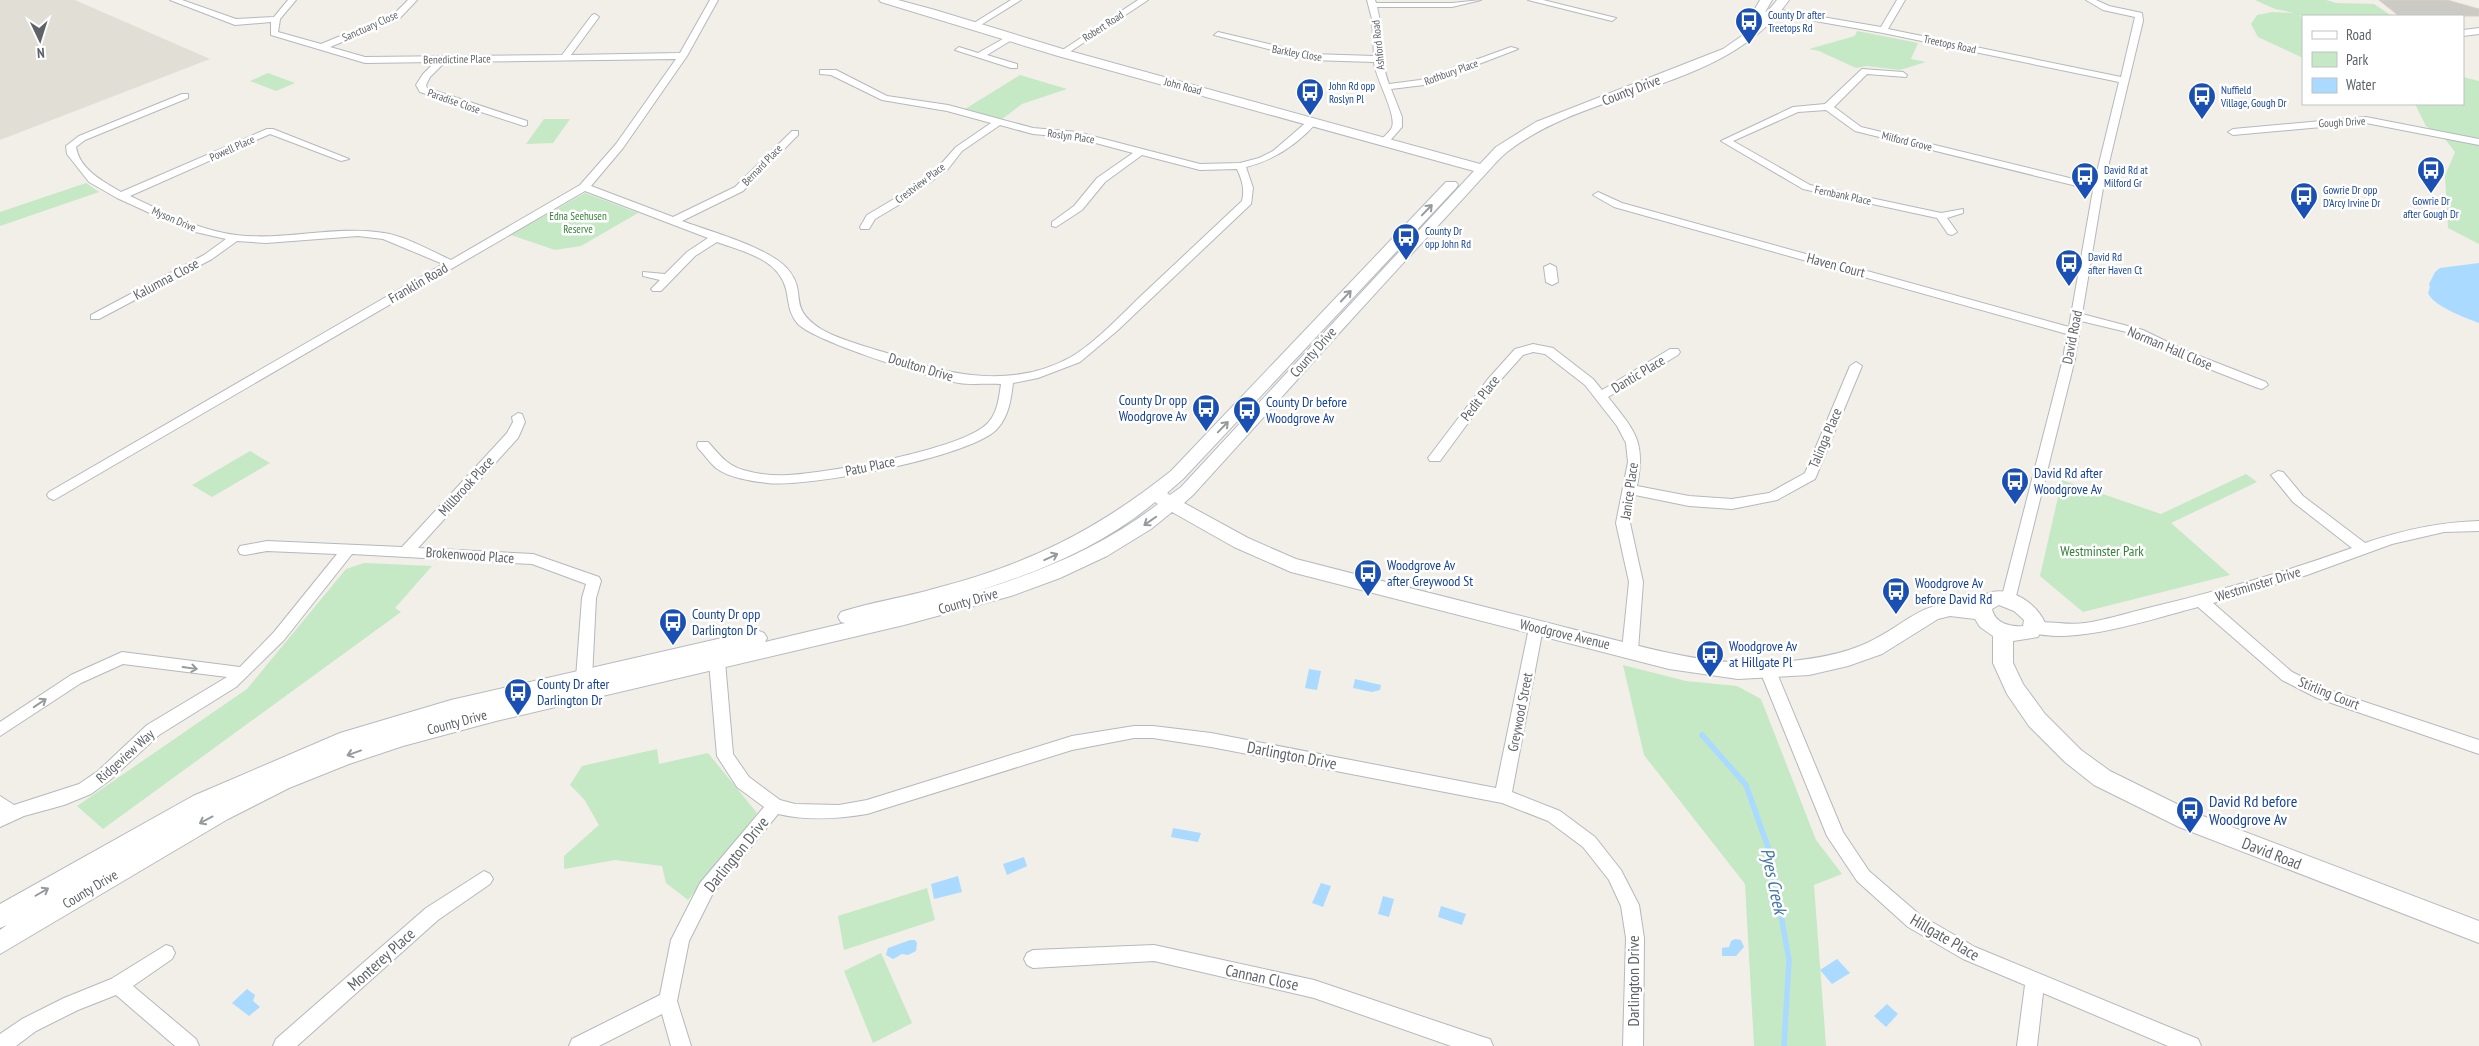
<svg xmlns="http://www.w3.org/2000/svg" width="2479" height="1046" font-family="'PT Sans Narrow',sans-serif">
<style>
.education{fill:#e1ded6}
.green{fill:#c5e8c5}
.water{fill:#aadaff}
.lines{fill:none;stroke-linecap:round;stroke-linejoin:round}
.stream{stroke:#aadaff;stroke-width:5.5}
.building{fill:#cccac5;stroke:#d6d1c6}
.street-casing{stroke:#b5b8bc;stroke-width:2}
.secondary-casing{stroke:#b6babf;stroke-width:2}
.street{fill:#fff;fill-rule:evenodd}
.secondary{fill:#fff;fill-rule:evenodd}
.oneway{stroke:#979a9d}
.labels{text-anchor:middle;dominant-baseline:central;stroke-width:5;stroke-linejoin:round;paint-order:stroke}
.far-transit-label{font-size:11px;fill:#164399;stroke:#fff;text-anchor:start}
.far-street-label{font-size:11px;fill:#5f6368;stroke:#fff}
.far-park-label{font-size:11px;fill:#348238;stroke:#fff}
.street-label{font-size:14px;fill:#5f6368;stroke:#fff}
.transit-label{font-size:14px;fill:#164399;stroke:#fff;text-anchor:start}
.park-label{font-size:14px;fill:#348238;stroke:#fff}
.near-street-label{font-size:16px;fill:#5f6368;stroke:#fff}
.near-transit-label{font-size:16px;fill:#164399;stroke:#fff;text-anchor:start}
.near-water-label{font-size:18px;font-style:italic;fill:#4174aa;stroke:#fff}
</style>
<rect width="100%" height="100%" fill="#f1efe8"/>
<polygon class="education" points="0,0 75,0 210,59 0,140"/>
<g class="green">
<polygon points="2255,0 2326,0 2336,3 2374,4 2392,16 2300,15 2303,23 2303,58 2258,37 2251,24 2257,15 2272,12 2295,13 2275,9"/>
<polygon points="1857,31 1918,43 1911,59 1926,62 1900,70 1867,66 1856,68 1819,51 1809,49 1855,36"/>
<polygon points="268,73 295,83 276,91 250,81"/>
<polygon points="1020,75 1067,89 1022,104 1002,119 965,109"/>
<polygon points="2463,77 2479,81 2479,244 2448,228 2445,176 2455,152 2445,139 2426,126 2415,104 2463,104"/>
<polygon points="544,119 570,119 553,143 526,144"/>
<polygon points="86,183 99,192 0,226 0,212"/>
<polygon points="585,193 638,213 581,246 555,250 511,235"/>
<polygon points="250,451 270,463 212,497 192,485"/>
<polygon points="2246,474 2257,482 2171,523 2230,575 2083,612 2040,576 2062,480 2161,514"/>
<polygon points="364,563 432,566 395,608 401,612 103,829 77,806 247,689 346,569"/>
<polygon points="1623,665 1686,681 1737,686 1761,699 1816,840 1842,874 1814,885 1826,1046 1754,1046 1745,884 1644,755"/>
<polygon points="657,749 659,764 708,753 757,813 688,900 666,883 662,866 615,860 564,869 564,856 599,825 584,799 570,785 582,766"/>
<polygon points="927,888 935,920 844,950 838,916"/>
<polygon points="881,953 912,1023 873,1043 844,971"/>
</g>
<g class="water">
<path d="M2479,263V323C2466,318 2433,306 2428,293L2430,287L2429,284L2435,272L2440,268Z"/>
<polygon points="1309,669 1321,671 1317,690 1305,688"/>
<polygon points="1355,679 1381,685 1380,690 1372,692 1353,688"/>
<polygon points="1173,828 1201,833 1198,842 1171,837"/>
<polygon points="1024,857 1027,866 1007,875 1003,864"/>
<polygon points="958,876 962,892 934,899 931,884"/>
<polygon points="1321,883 1331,886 1323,907 1312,903"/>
<polygon points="1383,896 1394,899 1389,917 1378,914"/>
<polygon points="1441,906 1466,914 1462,925 1438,917"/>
<polygon points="1735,939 1741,940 1744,947 1736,956 1722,956 1722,948 1729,947 1731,941"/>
<polygon points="910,940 915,940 917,943 916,951 908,955 902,954 893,959 886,955 888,948"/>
<polygon points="1837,959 1850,973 1832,984 1820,970"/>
<polygon points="247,989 255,995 253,1001 260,1007 249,1016 232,1003"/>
<polygon points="1887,1004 1898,1014 1886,1027 1874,1016"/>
</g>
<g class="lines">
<polyline class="stream" points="1702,735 1746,785 1770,853 1789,960 1784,1046"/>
</g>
<polygon class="building" points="2379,0 2447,0 2479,9 2479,16 2399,16"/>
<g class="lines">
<g class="street-casing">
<g id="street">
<path d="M170,0H182L236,19L274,17L288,0H296L280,19L278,32L321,44L394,14L408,0H417L400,18L330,47L365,57L562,55L592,15L595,14L599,17L571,55L680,53L710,0H718L687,56L623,148L591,186L673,217L735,187L792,131H798V135L743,191L682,221C711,232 773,248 790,272C807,295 787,307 821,329C839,340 875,349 896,356C953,377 1015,388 1071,357C1095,343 1123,313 1143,294C1176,263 1209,232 1242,201C1245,189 1242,180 1237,169L1200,170L1142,155L1105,182L1082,210L1056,227L1052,226V222L1074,206L1097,178L1133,153L1077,138L1033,134L1000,125L962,151L948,169L902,203L875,219L869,229H861L860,227L867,215L894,199L940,165L956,147L991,123L947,111L882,100L831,75L820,74V70H836L887,96L948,105L1033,128L1077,132L1200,164L1240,163L1259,158L1273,151L1309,120L1317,122C1298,144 1274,160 1246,167L1253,188L1251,204L1118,330L1080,362L1038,378L1013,383C1011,399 1009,416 997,429C971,457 807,488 767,483C751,481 729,478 716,468C709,462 704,454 698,448L697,445L698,442H708C719,454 726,465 743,470C757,474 773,476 788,475C828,473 962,450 988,423C998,412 999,397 1001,384C987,383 972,385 959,383C930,378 816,342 798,324C788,313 789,301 786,289C778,258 743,252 717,242L695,256L661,291H653L651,289L660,280L643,276V272L665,274L687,252L708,238L585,191L54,500L49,498L47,495L49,492L443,264L383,239L358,236L266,243L237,241L212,259L99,319H91V315L204,255L226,239L187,230L117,198L89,182L67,154L66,146L79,136L182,94H188V98L85,140L76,147C79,169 104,182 121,192L267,129H273L349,159L341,161L270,134L130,196C164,212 198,230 236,235C286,241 334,225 384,233C405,236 431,251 451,260L580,185L616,144L676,59L445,62L430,77L426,85L427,88L527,121V125L524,126L420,92L416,85L423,74L435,62L365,63L271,35V22L235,25Z"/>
<polygon points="1011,0 1021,0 976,28 969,26"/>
<polygon points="1138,0 1148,0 1065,55 1058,53"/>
<path d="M1367,0H1375L1376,3H1452L1481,0L1452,7H1377C1384,33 1379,59 1389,84L1420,80L1511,47L1518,49L1424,85L1391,89L1402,117V127L1387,144L1384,145L1379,142C1383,137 1390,132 1392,127C1397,114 1375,78 1374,62L1311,60L1214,35L1218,32L1311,54L1374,56L1372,19Z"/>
<polygon points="1528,0 1543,0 1616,18 1612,21"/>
<polygon points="1897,0 1905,0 1888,29 2121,77 2135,17 2103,10 2086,0 2096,0 2109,6 2142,13 2143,21 2103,188 2082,314 2143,330 2184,350 2266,382 2268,385 2262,389 2258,388 2176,356 2135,334 2081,321 2075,359 2015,600 2013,604 2003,604 2001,600 2063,359 2067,334 1614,207 1593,195 1598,192 1622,203 2069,327 2093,190 1855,131 1826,110 1798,112 1733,141 1810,185 1941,213 1963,209 1963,213 1947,218 1957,232 1952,235 1948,234 1937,218 1803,189 1721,141 1793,107 1825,104 1862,69 1903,72 1907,75 1906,77 1867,74 1834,107 1861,127 2094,184 2119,82 1883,33 1775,14 1756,19 1752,16 1775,9 1881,27"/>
<polygon points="2479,28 2479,34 2463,36 2463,30"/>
<polygon points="1008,36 1015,38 987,55 1017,64 1017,68 1011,68 955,50 959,47 978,53"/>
<polygon points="2366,117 2479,139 2479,145 2366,123 2233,135 2228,132 2233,129"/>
<polygon points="1550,264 1556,267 1558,282 1552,285 1546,282 1544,267"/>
<path d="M1533,344L1553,348L1593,379L1602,390L1670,349H1678L1680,352L1678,355L1608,397C1635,431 1646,441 1637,486L1689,496L1732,499L1769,493L1805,473L1850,366L1856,362L1862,366L1815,479L1777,500L1732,509L1689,506L1635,495L1630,523L1643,582L1638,650L1635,654H1625L1622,650L1629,582L1616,523L1628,462L1626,443L1617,426L1585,385L1545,354L1533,352L1523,355L1496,385L1440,461H1430L1428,458L1488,379L1515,349Z"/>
<polygon points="518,413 522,414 525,422 518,438 418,548 533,554 599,577 601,581 596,598 592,678 589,682 584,684 579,682 576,678 582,598 586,584 532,564 352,554 284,640 236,687 159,735 110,780 91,794 64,805 24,816 0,827 0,796 14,805 79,784 98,771 147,725 227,677 123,664 81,683 0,736 0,722 71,675 122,652 240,667 274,632 337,554 267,551 245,555 240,554 238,550 240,546 267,541 402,547 507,433 513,422 512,417"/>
<path d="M2278,471L2283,472L2303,496L2365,543C2403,530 2439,522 2479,521V531L2444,532L2392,544L2307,575L2213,603L2292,672L2329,690L2479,740V754L2317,698L2282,680L2198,607C2151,619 2075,646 2029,632L2027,628L2029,624C2044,619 2067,626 2085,623C2106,620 2127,613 2148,608C2217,592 2285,572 2352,548L2293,502L2271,475Z"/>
<path d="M1536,622L1541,624L1543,628L1512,792L1560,811L1595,837L1621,870L1639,905L1644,938L1643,1046H1623L1626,938L1621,906L1609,880L1583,847L1548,821L1502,803L1211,747L1153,738H1134L1072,750L867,814C837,819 808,821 778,814L712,895L689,941L677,1001L691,1046H671L662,1014L599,1046H569L572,1039L660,995L671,940L700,883L764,807L737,787L717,756L708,650L711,646H721L724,650L733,754L749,777L780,800L795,804L839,805L867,800L1072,736L1134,726H1153L1211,733L1496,788L1529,628L1531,624Z"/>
<polygon points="1768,665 1773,667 1776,671 1843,832 1869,871 1920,915 1975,947 2198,1039 2201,1046 2168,1046 2043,993 2037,1046 2017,1046 2025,985 1963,959 1908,927 1857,881 1827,836 1760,671 1763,667"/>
<polygon points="484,871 490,874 493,879 490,884 438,920 297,1046 273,1046 276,1039 426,908"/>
<polygon points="166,945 172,947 175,953 172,959 133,986 196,1039 199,1046 175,1046 116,995 78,1010 36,1031 16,1046 0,1046 0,1034 22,1019 64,998 111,979"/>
<polygon points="1154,945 1314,980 1483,1037 1490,1039 1493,1046 1451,1046 1314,998 1154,961 1033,968 1027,965 1024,959 1027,953 1033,950"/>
</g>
</g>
<g class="secondary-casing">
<path id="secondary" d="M879,0H898L935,10L1066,50L1480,164L1496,147L1536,122L1723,49L1746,33L1740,30L1747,23L1760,0H1772L1760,21L1777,0H1789C1725,92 1592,86 1507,152C1497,160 1488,172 1479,181C1459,203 1438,226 1417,248C1342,329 1268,413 1193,495L1184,503L1248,538L1296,559C1385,582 1474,604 1564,627C1630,643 1699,666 1768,663C1800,661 1837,657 1867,643C1912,622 1918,599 1974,604C1994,577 2034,597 2045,623L2038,637L2013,641V663L2023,684L2045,714L2081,750L2110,771L2195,813L2479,921V943L2179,827L2094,785L2065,762L2029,726L2007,694L1993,663V636L1980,627L1975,619L1950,616L1938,619L1882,654L1848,666L1809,675L1738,679L1669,669L1291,572L1234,547L1172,512L1151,529L1107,556L1060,578L1011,596L904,625L496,721L403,746L349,764L289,788L228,819L0,954V930L7,925L0,928V904L193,796L340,733L451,700L757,630L764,633L767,638L765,642L845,623L841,622L838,617L841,612C872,602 906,597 937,588C1029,564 1097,530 1171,471L1446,182H1456L1458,185L1456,188L1183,479L1167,493L1170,495L1181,487L1474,171L1058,56L881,2ZM1155,502L1158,504C1098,551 1027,577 955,598C1026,577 1098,550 1155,502ZM1999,605L2014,611L2024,620L2023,626C2011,627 1995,624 1992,609Z"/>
</g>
<use href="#street" class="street"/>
<use href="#secondary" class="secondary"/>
</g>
<defs><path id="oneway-shaft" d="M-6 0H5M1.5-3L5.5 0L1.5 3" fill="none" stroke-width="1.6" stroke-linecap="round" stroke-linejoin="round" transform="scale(1.25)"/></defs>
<g class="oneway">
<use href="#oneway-shaft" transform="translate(1427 210) rotate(-46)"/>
<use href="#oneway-shaft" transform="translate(1346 296) rotate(-47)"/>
<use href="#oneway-shaft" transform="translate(1223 427) rotate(-46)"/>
<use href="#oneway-shaft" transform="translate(1150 521) rotate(145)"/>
<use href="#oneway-shaft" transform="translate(1051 557) rotate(-25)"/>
<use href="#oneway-shaft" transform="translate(190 668) rotate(8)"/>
<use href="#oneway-shaft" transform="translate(40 703) rotate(-34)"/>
<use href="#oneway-shaft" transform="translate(354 753) rotate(160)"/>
<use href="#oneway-shaft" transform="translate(206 820) rotate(152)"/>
<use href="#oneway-shaft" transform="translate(42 892) rotate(-30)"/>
</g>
<defs>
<g id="bus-pin" transform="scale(1.4375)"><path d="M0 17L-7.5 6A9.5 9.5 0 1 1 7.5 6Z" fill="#1a4fb4" stroke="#fff"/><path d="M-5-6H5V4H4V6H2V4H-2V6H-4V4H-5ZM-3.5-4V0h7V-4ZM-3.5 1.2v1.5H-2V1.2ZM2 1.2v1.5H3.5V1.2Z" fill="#fff"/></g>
</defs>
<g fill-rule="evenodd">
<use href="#bus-pin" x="1749" y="21"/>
<use href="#bus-pin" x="1310" y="92"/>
<use href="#bus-pin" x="2202" y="96"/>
<use href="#bus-pin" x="2431" y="170"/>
<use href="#bus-pin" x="2085" y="176"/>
<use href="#bus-pin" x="2304" y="196"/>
<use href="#bus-pin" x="1406" y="237"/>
<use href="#bus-pin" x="2069" y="263"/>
<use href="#bus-pin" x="1206" y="408"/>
<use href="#bus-pin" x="1247" y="410"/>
<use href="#bus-pin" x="2015" y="481"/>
<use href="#bus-pin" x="1368" y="573"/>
<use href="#bus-pin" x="1896" y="591"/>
<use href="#bus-pin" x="673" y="622"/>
<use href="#bus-pin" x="1710" y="654"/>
<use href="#bus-pin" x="518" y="692"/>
<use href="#bus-pin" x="2190" y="810"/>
</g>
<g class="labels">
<g class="far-transit-label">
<text x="1768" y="15">County Dr after<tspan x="1768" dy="13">Treetops Rd</tspan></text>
<text x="1329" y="86">John Rd opp<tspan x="1329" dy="13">Roslyn Pl</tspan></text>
<text x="2221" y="90">Nuffield<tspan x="2221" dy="13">Village, Gough Dr</tspan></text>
<text x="2104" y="170">David Rd at<tspan x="2104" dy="13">Milford Gr</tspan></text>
<text x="2323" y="190">Gowrie Dr opp<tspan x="2323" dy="13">D'Arcy Irvine Dr</tspan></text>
<text x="2431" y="201" text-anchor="middle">Gowrie Dr<tspan x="2431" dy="13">after Gough Dr</tspan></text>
<text x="1425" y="231">County Dr<tspan x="1425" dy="13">opp John Rd</tspan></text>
<text x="2088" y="257">David Rd<tspan x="2088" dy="13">after Haven Ct</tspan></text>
</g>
<g class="far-street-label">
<text transform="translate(370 26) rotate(-24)">Sanctuary Close</text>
<text transform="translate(1103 26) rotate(-33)">Robert Road</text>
<text transform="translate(1950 44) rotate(12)">Treetops Road</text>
<text transform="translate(1378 45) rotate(-96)">Ashford Road</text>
<text transform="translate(1297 53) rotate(10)">Barkley Close</text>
<text transform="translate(457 59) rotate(-1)">Benedictine Place</text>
<text transform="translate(1451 72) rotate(-20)">Rothbury Place</text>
<text transform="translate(1183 86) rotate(15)">John Road</text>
<text transform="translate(454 101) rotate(19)">Paradise Close</text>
<text transform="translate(2342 122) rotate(-3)">Gough Drive</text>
<text transform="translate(1071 136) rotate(8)">Roslyn Place</text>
<text transform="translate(1907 141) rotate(14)">Milford Grove</text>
<text transform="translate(232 148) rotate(-24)">Powell Place</text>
<text transform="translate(762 165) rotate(-46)">Bernard Place</text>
<text transform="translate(920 183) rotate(-37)">Crestview Place</text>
<text transform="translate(1843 195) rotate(12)">Fernbank Place</text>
<text transform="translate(174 219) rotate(23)">Myson Drive</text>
</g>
<g class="far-park-label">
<text x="578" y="216">Edna Seehusen<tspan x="578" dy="13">Reserve</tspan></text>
</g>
<g class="street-label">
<text transform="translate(1631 90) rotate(-21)">County Drive</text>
<text transform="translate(1836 265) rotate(15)">Haven Court</text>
<text transform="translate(166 279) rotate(-28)">Kalumna Close</text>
<text transform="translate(418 283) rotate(-30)">Franklin Road</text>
<text transform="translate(2072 337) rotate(-79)">David Road</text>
<text transform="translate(2170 348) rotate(23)">Norman Hall Close</text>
<text transform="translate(1313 352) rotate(-48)">County Drive</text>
<text transform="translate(921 367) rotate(17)">Doulton Drive</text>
<text transform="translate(1638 374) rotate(-31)">Dantic Place</text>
<text transform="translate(1480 398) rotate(-52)">Pedit Place</text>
<text transform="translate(1825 438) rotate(-67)">Talinga Place</text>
<text transform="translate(870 466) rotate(-12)">Patu Place</text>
<text transform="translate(466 486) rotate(-48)">Millbrook Place</text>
<text transform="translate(1629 491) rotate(-82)">Janice Place</text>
<text transform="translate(470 555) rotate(4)">Brokenwood Place</text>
<text transform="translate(2258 584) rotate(-17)">Westminster Drive</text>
<text transform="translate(968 601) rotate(-16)">County Drive</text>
<text transform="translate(1565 634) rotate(13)">Woodgrove Avenue</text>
<text transform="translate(2329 693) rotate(22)">Stirling Court</text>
<text transform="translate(1520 712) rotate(-79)">Greywood Street</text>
<text transform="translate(457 722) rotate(-15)">County Drive</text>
<text transform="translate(125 756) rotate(-42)">Ridgeview Way</text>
<text transform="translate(90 889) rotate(-31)">County Drive</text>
</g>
<g class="transit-label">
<text x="1187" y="400" text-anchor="end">County Dr opp<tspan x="1187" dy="16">Woodgrove Av</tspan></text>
<text x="1266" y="402">County Dr before<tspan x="1266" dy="16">Woodgrove Av</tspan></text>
<text x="2034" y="473">David Rd after<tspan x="2034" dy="16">Woodgrove Av</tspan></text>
<text x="1387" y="565">Woodgrove Av<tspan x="1387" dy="16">after Greywood St</tspan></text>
<text x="1915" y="583">Woodgrove Av<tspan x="1915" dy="16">before David Rd</tspan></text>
<text x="692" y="614">County Dr opp<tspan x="692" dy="16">Darlington Dr</tspan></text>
<text x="1729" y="646">Woodgrove Av<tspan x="1729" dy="16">at Hillgate Pl</tspan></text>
<text x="537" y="684">County Dr after<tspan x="537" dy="16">Darlington Dr</tspan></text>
</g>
<g class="park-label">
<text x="2102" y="551">Westminster Park</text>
</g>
<g class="near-street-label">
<text transform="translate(1292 755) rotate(11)">Darlington Drive</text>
<text transform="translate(2272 853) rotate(21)">David Road</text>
<text transform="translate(736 854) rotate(-51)">Darlington Drive</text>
<text transform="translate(1945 937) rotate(30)">Hillgate Place</text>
<text transform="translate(381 959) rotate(-42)">Monterey Place</text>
<text transform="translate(1262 977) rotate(12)">Cannan Close</text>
<text transform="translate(1633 981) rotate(-90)">Darlington Drive</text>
</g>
<g class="near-transit-label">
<text x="2209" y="801">David Rd before<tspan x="2209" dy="18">Woodgrove Av</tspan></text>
</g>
<g class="near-water-label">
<text transform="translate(1774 881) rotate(78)">Pyes Creek</text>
</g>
</g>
<rect x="2302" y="15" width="162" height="90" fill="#ffffff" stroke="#bfc1c3"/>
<rect x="2312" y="31" width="25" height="8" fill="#ffffff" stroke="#bfc1c3"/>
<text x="2346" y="40" font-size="15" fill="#5f6368">Road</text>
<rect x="2312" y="52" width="25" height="15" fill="#c5e8c5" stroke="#bfc1c3"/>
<text x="2346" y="65" font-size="15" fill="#5f6368">Park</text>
<rect x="2312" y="78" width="25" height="15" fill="#aadaff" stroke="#bfc1c3"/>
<text x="2346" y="90" font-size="15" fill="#5f6368">Water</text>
<g transform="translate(40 40) rotate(176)" stroke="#ffffff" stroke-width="4" paint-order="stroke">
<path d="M0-4L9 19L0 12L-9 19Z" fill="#5f6368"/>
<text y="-8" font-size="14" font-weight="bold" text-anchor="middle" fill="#5f6368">N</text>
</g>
</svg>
